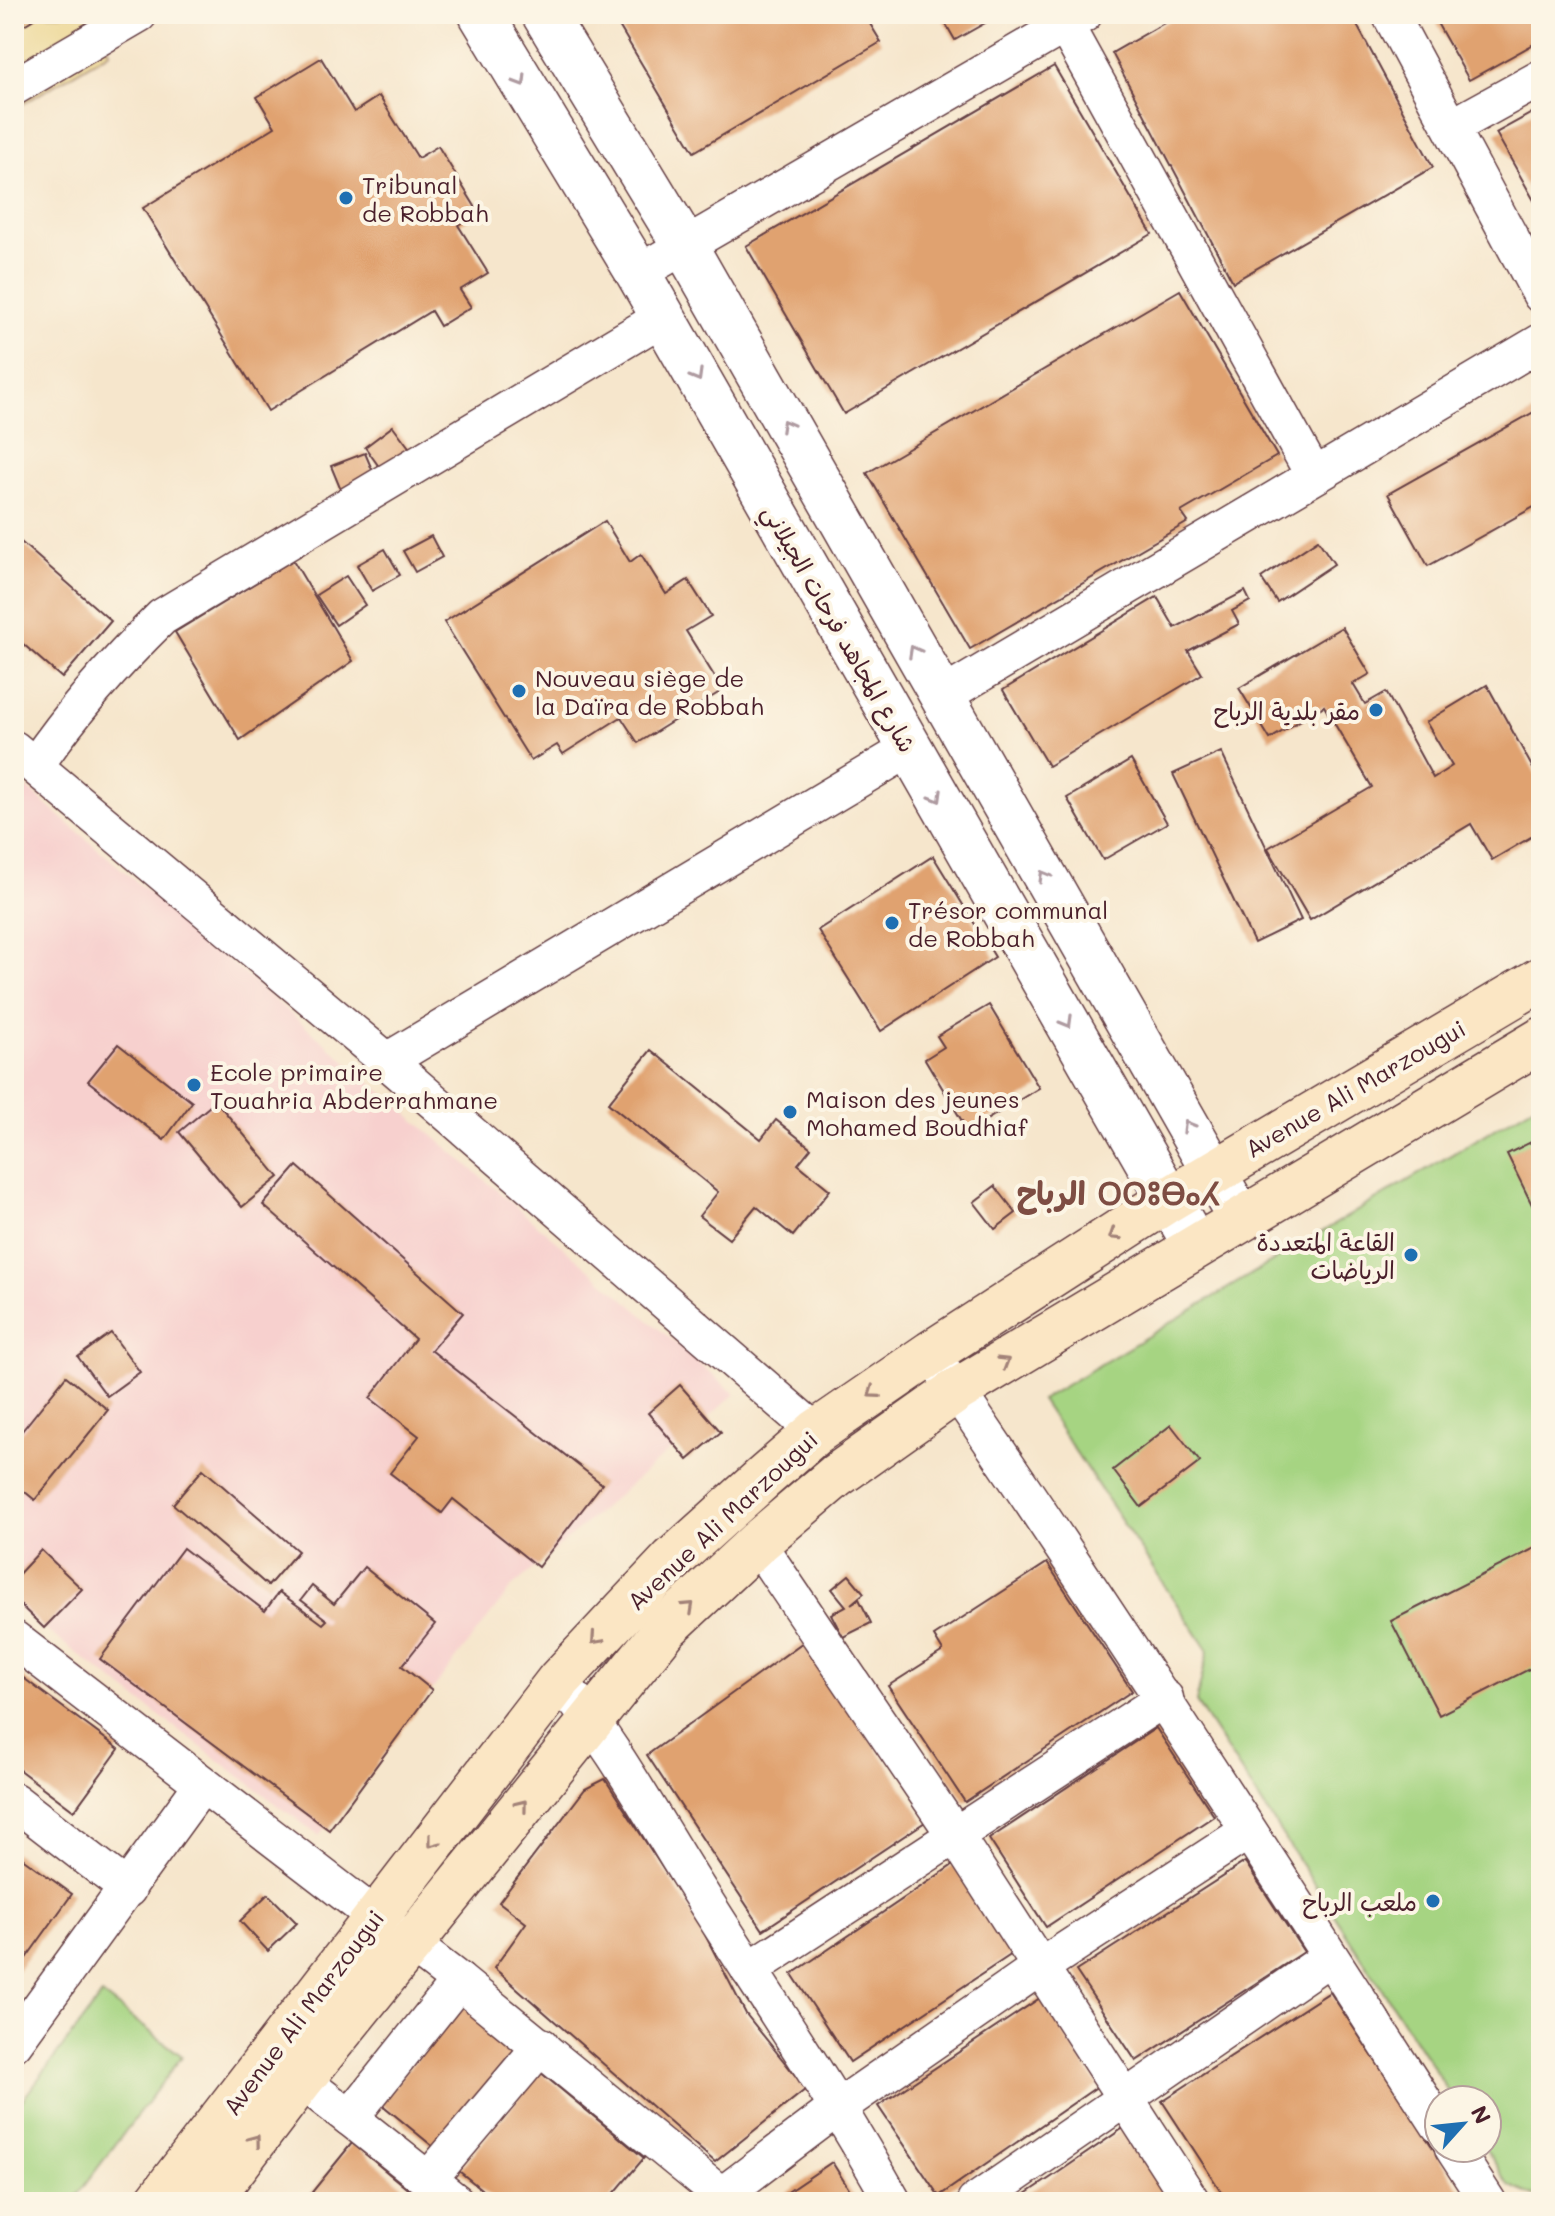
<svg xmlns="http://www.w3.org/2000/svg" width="1555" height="2216" font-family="Mali,'Playpen Sans Arabic','Noto Sans Tifinagh',sans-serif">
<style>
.built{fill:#f7d0ce}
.green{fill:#a6d482;stroke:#787a56;stroke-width:2}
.sand{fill:#eeda9e;stroke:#9c7c64;stroke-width:2}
.building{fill:#e0a270}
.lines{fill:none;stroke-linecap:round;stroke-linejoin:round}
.minor-casing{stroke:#643d43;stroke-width:39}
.tertiary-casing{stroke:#643d43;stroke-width:47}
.secondary-casing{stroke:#643d43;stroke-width:47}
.minor{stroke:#fff;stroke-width:36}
.tertiary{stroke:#fff;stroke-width:44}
.secondary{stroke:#fbe6c4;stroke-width:44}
.oneway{stroke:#ae9aa0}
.oneway2{stroke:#a28278}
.poi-dot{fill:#1f6fb2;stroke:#fcf5e5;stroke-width:3}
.labels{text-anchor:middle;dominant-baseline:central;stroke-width:8;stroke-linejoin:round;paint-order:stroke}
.poi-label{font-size:24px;fill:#4a1f2b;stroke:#fcf5e5;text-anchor:start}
.street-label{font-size:24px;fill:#4a1f2b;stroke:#fcf5e5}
.district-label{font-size:32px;font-weight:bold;fill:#7e4d43;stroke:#fcf5e5}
</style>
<rect width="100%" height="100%" fill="#fcf5e5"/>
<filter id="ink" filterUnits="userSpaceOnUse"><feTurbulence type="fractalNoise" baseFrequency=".0125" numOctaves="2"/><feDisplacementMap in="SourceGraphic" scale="16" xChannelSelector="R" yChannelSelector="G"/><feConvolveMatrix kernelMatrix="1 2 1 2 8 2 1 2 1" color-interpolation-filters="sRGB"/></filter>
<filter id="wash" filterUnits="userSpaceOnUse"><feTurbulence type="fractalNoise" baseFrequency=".006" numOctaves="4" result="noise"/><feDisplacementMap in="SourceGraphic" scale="32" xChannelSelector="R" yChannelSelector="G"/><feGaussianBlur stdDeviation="1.8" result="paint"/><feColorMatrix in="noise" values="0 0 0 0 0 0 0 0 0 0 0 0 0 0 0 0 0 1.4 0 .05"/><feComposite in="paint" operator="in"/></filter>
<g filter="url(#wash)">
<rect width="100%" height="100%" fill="#f6e6cc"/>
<polygon class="built" points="14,777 735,1394 512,1587 319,1836 14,1606"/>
<g class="green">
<polygon points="1541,1101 1541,2199 1510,2186 1485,2148 1487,2100 1454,2100 1196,1702 1208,1651 1041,1400"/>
<polygon points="102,1995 182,2056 72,2202 14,2202 14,2111"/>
</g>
<polygon class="sand" points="14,14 88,14 110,52 14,109"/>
<g id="blocks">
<g class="building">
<polygon points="14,14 42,14 14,31"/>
<polygon points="612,14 864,14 881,42 694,152"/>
<polygon points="940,14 1001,14 955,40"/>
<polygon points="1180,14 1351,14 1433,167 1233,282 1112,53"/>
<polygon points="1432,14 1541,14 1541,40 1469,80"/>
<polygon points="321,58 354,112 379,96 418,158 438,146 479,213 458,225 488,273 460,290 471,307 440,326 431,311 268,411 143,208 275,127 257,97"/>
<polygon points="1054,66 1152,234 844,414 746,246"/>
<polygon points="1541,108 1541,213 1496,133"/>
<polygon points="1180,290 1277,456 1181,512 1188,522 970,649 867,473"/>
<polygon points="1541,408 1541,503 1428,566 1388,494"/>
<polygon points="393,426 414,454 385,475 365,447"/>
<polygon points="365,453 379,486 345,500 331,466"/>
<polygon points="605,521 630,562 641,554 666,594 688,580 711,616 686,631 723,690 638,743 621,717 563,754 557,745 531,761 444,622"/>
<polygon points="14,536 111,621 62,678 14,636"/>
<polygon points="431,536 442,557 415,572 403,551"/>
<polygon points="1318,540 1334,564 1277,602 1261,578"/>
<polygon points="385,549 400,575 372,591 357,565"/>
<polygon points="293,560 353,661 240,740 175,632"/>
<polygon points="346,576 365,605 336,625 316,595"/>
<polygon points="1245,591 1250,601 1232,611 1239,624 1188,651 1202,674 1048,766 1003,690 1157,597 1175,628"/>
<polygon points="1342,627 1370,674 1353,684 1365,704 1386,692 1433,778 1452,766 1426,722 1487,685 1541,783 1541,831 1492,860 1471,824 1310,920 1268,848 1372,787 1324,706 1270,739 1239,688"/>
<polygon points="1221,752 1301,920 1254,943 1173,774"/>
<polygon points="1131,760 1167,823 1103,860 1067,798"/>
<polygon points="933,856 995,957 881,1031 818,930"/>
<polygon points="989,1005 1039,1088 968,1131 925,1059 944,1047 937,1036"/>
<polygon points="118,1044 192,1102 164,1140 88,1081"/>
<polygon points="651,1050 761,1139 776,1120 811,1148 798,1164 830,1190 793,1236 756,1206 729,1239 699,1216 718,1192 608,1103"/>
<polygon points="216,1101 279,1177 242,1207 179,1132"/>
<polygon points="1541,1137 1541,1223 1507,1154"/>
<polygon points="297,1166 463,1313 431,1350 602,1484 538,1567 453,1499 442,1513 390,1473 419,1436 370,1398 415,1339 263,1205"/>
<polygon points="995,1186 1016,1213 995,1229 974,1202"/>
<polygon points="111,1333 140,1372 107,1396 78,1357"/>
<polygon points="66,1376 108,1410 35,1500 14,1483 14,1441"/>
<polygon points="680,1385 721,1432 688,1460 648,1413"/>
<polygon points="1171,1425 1200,1462 1141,1507 1113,1470"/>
<polygon points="203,1469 298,1551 268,1586 173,1504"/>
<polygon points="1541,1545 1541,1663 1439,1715 1391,1621"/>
<polygon points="183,1548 265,1611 279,1592 323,1624 327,1620 301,1600 312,1586 334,1604 364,1567 435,1624 402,1666 432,1690 329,1830 100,1659"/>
<polygon points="41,1550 82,1589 44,1628 14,1599 14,1579"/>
<polygon points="1047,1563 1132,1691 965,1802 888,1686 943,1651 934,1636"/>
<polygon points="849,1575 864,1593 851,1604 859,1599 871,1623 843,1637 831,1614 846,1606 832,1589"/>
<polygon points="806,1640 925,1822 763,1930 647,1755"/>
<polygon points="14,1671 119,1749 74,1811 14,1766"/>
<polygon points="1156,1728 1214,1816 1046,1927 989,1839"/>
<polygon points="605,1779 702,1929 746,2014 806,2089 715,2162 494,1968 526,1923 499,1902 585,1789"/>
<polygon points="14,1852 72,1894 14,1975"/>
<polygon points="1245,1862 1304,1952 1136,2061 1076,1971"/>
<polygon points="953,1865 1012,1954 850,2062 792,1974"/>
<polygon points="268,1894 297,1923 268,1951 240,1921"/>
<polygon points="1330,1992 1462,2192 1447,2202 1228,2202 1162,2101"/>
<polygon points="1040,1998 1098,2086 939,2196 878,2106"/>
<polygon points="462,2004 517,2050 436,2149 380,2103"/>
<polygon points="540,2072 644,2158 607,2202 497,2202 459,2171"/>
<polygon points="1125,2127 1174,2202 1014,2202 1059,2172"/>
<polygon points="352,2143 423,2202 304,2202"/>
<polygon points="832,2162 857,2202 773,2202"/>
</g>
</g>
</g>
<g filter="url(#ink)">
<use href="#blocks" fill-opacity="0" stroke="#643d43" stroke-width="2"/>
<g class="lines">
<g class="minor-casing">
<g id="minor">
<polyline points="1390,14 1541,295"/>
<polyline points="1065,25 1313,474"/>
<polyline points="14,87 139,14"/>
<polyline points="1452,127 1541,78"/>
<polyline points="638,273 1084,14"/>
<polyline points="941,697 1541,342"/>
<polyline points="14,749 387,1061 816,1432"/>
<path d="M35,766C72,712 115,663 162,617L663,317"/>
<polyline points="387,1061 909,749"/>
<path d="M941,1368C1112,1617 1275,1871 1439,2125"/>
<polyline points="757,1543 955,1835 1192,2202"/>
<polyline points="14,1639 459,1981 722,2196"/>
<path d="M559,1680C614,1745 654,1821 700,1893C765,1996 834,2096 893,2202"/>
<polyline points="14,1801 128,1889"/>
<polyline points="749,1970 1165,1698"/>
<polyline points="14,2043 201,1786"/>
<polyline points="301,2080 350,2118"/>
<polyline points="1453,2148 1488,2202"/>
<polyline points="428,2180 541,2046"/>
<polyline points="456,2202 350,2118 459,1981"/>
<polyline points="713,2202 840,2106 1040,1967 1247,1832"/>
<polyline points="975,2202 1330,1957"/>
</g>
</g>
<g class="tertiary-casing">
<g id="tertiary">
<polyline points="481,14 638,273 1195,1245"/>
<polyline points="544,14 685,246 1240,1218"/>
</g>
</g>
<g class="secondary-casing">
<g id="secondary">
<polyline points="157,2202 559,1680 672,1560 763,1478 816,1432 931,1353 1168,1200 1541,979"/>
<polyline points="208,2202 301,2080 666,1628 757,1543 836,1476 956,1391 1541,1040"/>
</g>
</g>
<use href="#minor" class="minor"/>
<use href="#tertiary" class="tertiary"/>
<use href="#secondary" class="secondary"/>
</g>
<defs><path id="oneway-chevron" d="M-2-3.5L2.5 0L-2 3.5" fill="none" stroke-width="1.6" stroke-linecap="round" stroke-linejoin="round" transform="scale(2)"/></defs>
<g class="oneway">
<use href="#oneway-chevron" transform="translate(521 81) rotate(59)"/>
<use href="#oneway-chevron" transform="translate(697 376) rotate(60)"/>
<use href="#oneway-chevron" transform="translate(786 425) rotate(-119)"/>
<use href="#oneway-chevron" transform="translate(914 651) rotate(-119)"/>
<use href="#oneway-chevron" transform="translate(937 797) rotate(60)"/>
<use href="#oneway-chevron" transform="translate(1044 876) rotate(-120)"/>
<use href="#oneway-chevron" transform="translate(1067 1022) rotate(60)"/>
<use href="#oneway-chevron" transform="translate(1188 1126) rotate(-120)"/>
</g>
<g class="oneway2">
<use href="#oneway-chevron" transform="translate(1114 1235) rotate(147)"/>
<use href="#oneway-chevron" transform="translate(1004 1362) rotate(-31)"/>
<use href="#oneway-chevron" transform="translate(873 1393) rotate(145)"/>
<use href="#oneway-chevron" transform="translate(689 1607) rotate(-43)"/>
<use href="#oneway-chevron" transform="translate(596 1639) rotate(132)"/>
<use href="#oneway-chevron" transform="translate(522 1805) rotate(-51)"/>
<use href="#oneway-chevron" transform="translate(433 1842) rotate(128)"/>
<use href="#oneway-chevron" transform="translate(255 2140) rotate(-53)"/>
</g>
</g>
<g class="poi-dot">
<circle cx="346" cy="198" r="8"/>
<circle cx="519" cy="691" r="8"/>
<circle cx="1376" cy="710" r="8"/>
<circle cx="892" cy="923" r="8"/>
<circle cx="194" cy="1085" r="8"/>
<circle cx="790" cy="1112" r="8"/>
<circle cx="1411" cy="1255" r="8"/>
<circle cx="1433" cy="1901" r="8"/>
</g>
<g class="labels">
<g class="poi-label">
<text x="362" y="184">Tribunal<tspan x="362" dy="28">de Robbah</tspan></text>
<text x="535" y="677">Nouveau siège de<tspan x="535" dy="28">la Daïra de Robbah</tspan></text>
<text x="1360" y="710" text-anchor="end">مقر بلدية الرباح</text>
<text x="908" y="909">Trésor communal<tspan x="908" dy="28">de Robbah</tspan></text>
<text x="210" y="1071">Ecole primaire<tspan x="210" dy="28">Touahria Abderrahmane</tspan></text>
<text x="806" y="1098">Maison des jeunes<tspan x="806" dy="28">Mohamed Boudhiaf</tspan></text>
<text x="1395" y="1241" text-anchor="end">القاعة المتعددة<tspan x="1395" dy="28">الرياضات</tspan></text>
<text x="1417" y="1901" text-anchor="end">ملعب الرباح</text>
</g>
<g class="street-label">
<text transform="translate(840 628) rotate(60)">شارع المجاهد فرحات الجيلاني</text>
<text transform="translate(1355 1088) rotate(-30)">Avenue Ali Marzougui</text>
<text transform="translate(722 1520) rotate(-43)">Avenue Ali Marzougui</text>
<text transform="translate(303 2012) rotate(-53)">Avenue Ali Marzougui</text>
</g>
<g class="district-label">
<text x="1118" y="1192">الرباح ⵔⵔⵓⴱⴰⵃ</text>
</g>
</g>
<rect width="1555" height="2216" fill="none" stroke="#fcf5e5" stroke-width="48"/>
<g transform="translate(1463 2124) rotate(63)"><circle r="38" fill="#fcf5e5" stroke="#b59f9b" stroke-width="2"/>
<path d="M0-6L14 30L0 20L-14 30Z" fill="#1f6fb2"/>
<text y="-12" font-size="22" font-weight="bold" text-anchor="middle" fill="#4a1f2b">N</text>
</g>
</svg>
